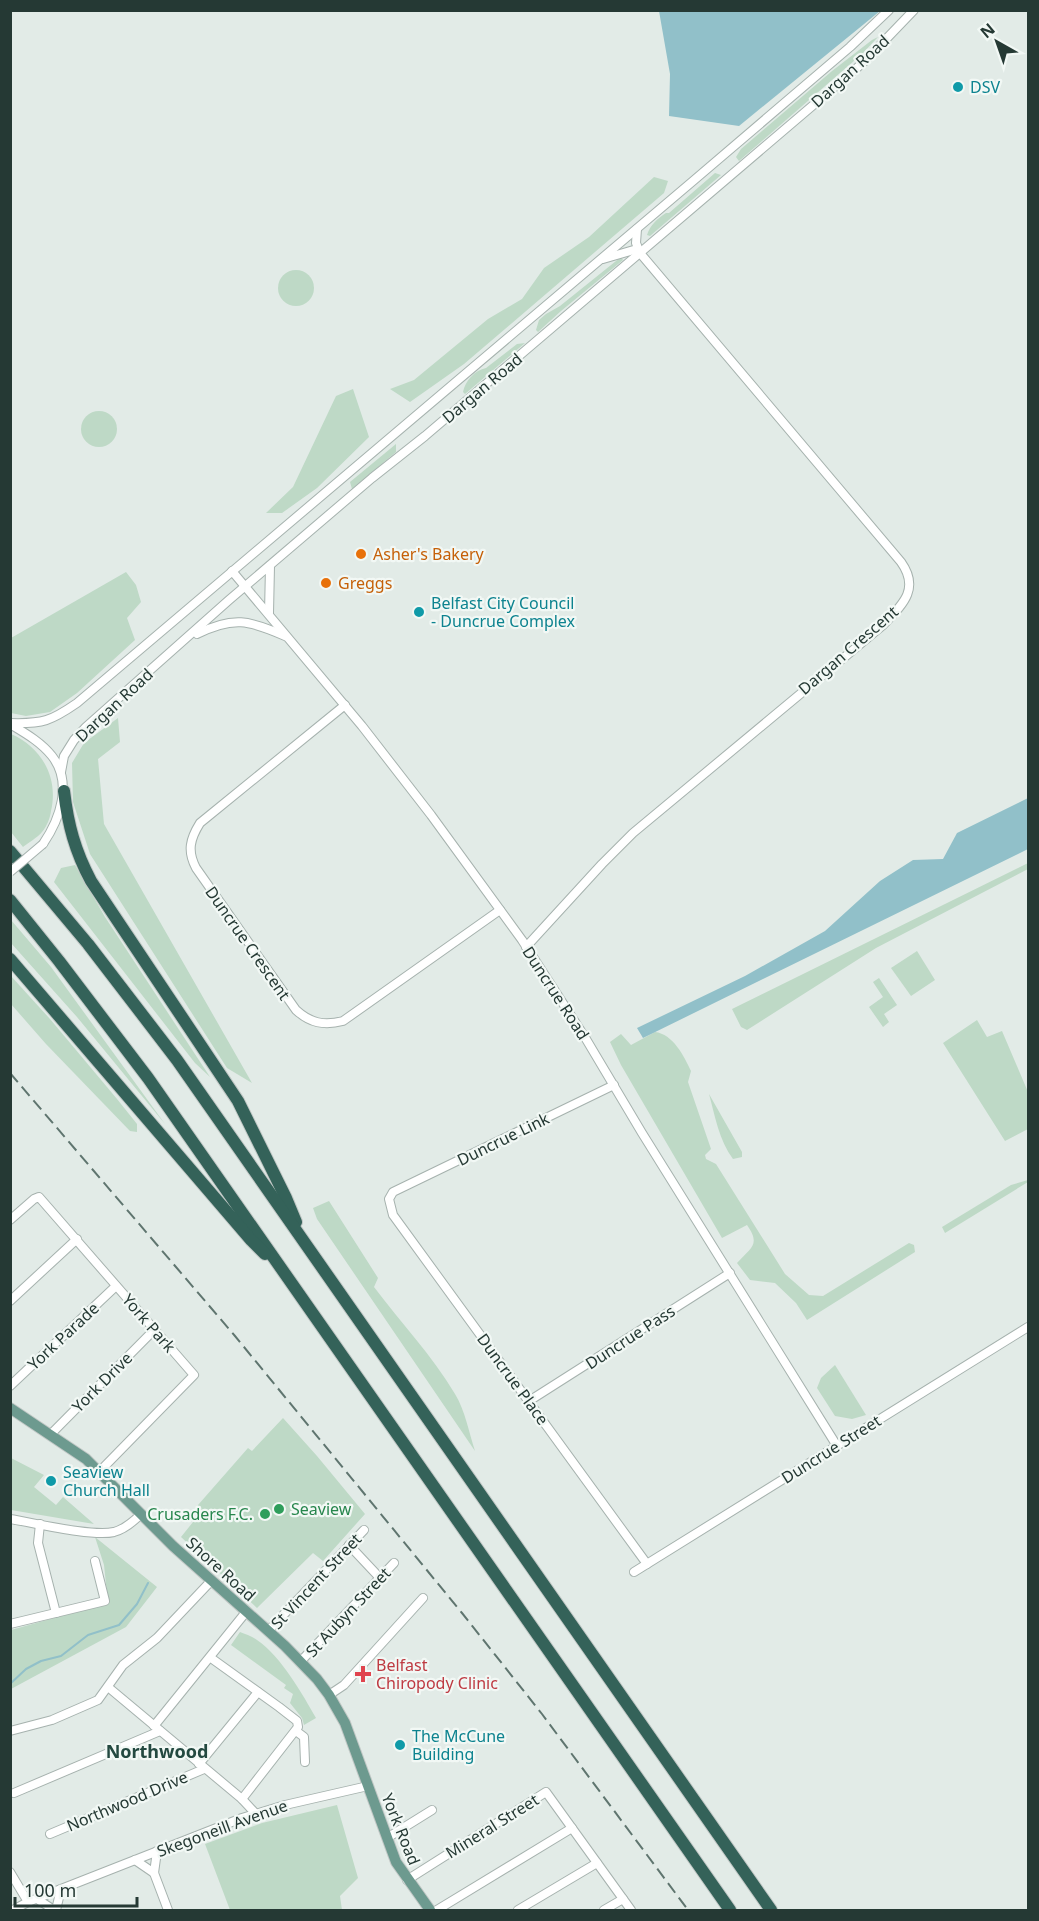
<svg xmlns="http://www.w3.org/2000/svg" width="1039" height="1921" font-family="'Noto Sans',sans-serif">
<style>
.green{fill:#bed9c6}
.water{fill:#91c0c9}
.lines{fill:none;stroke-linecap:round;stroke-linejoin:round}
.stream{stroke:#91c0c9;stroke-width:2}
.minor-casing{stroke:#a6b2ae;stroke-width:10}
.major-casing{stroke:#c2c8c6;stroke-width:12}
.highway-casing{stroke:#c2c8c6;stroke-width:14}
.minor{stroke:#fff;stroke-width:8}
.major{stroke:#6d9a8f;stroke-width:10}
.highway{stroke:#346259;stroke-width:12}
.rail{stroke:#5f756f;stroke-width:2;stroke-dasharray:12 6;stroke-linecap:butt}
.minor-bridge-casing{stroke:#a6b2ae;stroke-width:10;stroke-linecap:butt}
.minor-bridge{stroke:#fff;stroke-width:8}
.culture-dot{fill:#0f9aa8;stroke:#f2f8f5;stroke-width:2}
.food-dot{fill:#e8710a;stroke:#f2f8f5;stroke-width:2}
.leisure-dot{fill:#2e9e5b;stroke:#f2f8f5;stroke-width:2}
.health-dot{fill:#e0444e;stroke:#f2f8f5;stroke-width:2}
.labels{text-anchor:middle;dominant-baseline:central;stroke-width:4.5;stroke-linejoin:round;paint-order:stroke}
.street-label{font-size:16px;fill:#253934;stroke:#f2f8f5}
.culture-label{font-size:16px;fill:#0d838f;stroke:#f2f8f5;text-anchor:start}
.food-label{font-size:16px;fill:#c56008;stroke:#f2f8f5;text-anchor:start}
.leisure-label{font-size:16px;fill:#27864d;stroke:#f2f8f5;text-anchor:start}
.health-label{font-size:16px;fill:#be3a42;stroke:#f2f8f5;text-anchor:start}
.neighbourhood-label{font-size:18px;font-weight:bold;fill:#234940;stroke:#f2f8f5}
</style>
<rect width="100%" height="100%" fill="#e2ebe7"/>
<g class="green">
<polygon points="878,37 863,53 739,161 736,157 741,149 832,71 872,40"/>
<path d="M715,173L721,175L650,236L647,235C650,225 658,218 666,213H669Z"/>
<polygon points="654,177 668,181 664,193 464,364 410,402 390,389 414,380 488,319 522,299 544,268 589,237"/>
<polygon points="621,257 623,260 561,311 538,332 536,330 539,320 546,314 560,306"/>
<circle cx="296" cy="288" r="18"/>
<path d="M525,343L465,394L463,392C465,381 475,370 486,368L517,344Z"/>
<polygon points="353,389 369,437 317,488 282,513 266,513 293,487 336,396"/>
<circle cx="99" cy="429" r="18"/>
<polygon points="396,444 396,452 352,489 350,482"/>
<polygon points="126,572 136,585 141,602 127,618 135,640 77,693 50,712 26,716 11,713 11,638"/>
<polygon points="118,718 120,742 98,759 104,824 252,1083 227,1068 90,854 73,802 72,763 84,743"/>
<path d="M11,734C41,747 59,777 51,811C50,818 47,826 42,832C37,838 29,842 23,847L11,832Z"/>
<polygon points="1028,863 1028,869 876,948 747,1030 741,1027 732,1009"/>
<polygon points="75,865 105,917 210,1077 195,1063 54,882 61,868"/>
<polygon points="11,920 51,967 165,1124 77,1017 11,943"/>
<polygon points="917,951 935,980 911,996 891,968"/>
<polygon points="10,975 50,1019 117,1099 137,1124 137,1132 130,1131 46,1044 11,1004"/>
<polygon points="879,978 897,1005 884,1014 889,1022 883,1027 869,1007 883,997 873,982"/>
<polygon points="977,1020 987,1037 1002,1031 1028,1092 1028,1129 1005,1141 943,1043"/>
<path d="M655,1032C673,1034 684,1056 691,1071L688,1082L711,1149L705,1155L706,1159L716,1164L785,1274L809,1295L823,1296L909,1243L914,1245L915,1252L807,1320L796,1303L775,1283L750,1280L737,1263C751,1247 761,1245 747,1225L722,1238L621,1065L610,1042L621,1034L631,1045Z"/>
<path d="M709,1094L742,1152V1157L733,1159C719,1140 715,1116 709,1094Z"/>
<polygon points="1028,1180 1028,1182 945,1233 942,1227 1011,1185"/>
<path d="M329,1201L378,1278L374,1287C401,1323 432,1355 455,1394C465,1410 469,1433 475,1451L317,1219L313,1208Z"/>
<polygon points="835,1365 866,1415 852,1419 835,1416 817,1388 821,1378"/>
<polygon points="283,1418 317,1456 365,1514 323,1561 313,1553 257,1608 181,1537 193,1522 198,1505 248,1448 252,1451"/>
<polygon points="11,1458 44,1475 34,1487 56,1505 63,1497 94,1524 11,1510"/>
<polygon points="95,1537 157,1587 126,1627 11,1689 11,1630 108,1603 104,1565"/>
<path d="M240,1632C245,1634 252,1636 257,1640C281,1656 303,1695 316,1718L304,1725L302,1718L290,1703L293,1694L284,1688L286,1685L231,1645Z"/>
<polygon points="337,1805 358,1878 340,1896 342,1910 230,1910 205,1844 262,1823"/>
</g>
<g class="water">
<polygon points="659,11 659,10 880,11 739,126 669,116 670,74"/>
<polygon points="1028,798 1028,849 643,1038 637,1028 745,976 825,931 880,881 913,860 943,859 957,833"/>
</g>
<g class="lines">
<polyline class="stream" points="10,1684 26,1669 41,1661 61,1656 88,1635 119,1625 137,1604 148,1583"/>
<g class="minor-casing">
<g id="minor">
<polyline points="603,259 637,249"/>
<polyline points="232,571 362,726 431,815 522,940 586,1039 642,1133 837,1446"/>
<polyline points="269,613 270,566"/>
<path d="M197,634C233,616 249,620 285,636"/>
<path d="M345,705L200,823C190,839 187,851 196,868L296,1010C310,1023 324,1026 343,1021L500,910"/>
<path d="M10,723C43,724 51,721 77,703L693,181L850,47L889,10"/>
<path d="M10,724C25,733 41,742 52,756C73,783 60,819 43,844"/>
<polyline points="61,772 64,756 74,740 86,727 229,600 372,478 425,436 865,61 914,10"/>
<path d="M526,947L602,864L633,833L882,626C901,606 921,590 901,562L640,253L636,243L637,229"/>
<polyline points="614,1085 393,1192 389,1199 393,1215 647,1564"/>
<polyline points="10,1220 34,1199 39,1197 194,1375 99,1472"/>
<polyline points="10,1301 77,1239"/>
<polyline points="10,1386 116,1286"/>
<polyline points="529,1401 730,1273"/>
<polyline points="50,1435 155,1329"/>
<path d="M10,1519C35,1523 92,1537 114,1532C125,1529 133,1522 141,1514"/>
<polyline points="40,1524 38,1543 56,1613"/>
<polyline points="349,1545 380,1578"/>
<polyline points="634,1572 1028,1327"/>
<polyline points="10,1624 105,1601 95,1561"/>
<polyline points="268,1631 364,1530"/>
<polyline points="211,1658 279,1707 297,1721 298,1727 242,1799"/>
<polyline points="301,1661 394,1563"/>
<polyline points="108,1687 242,1799 256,1814"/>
<polyline points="329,1695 344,1685 423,1598"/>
<polyline points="154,1726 246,1612"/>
<polyline points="10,1731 52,1720 98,1700 123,1665 157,1638 211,1581"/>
<polyline points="296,1731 304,1737 305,1762"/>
<polyline points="199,1764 258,1692"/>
<polyline points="14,1793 160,1731"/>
<polyline points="50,1834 204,1769"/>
<polyline points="387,1838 432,1810"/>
<polyline points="157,1851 154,1873 168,1910"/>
<polyline points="135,1860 154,1873"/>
<polyline points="10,1872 28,1902"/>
<polyline points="407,1880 546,1792 631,1910"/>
<polyline points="37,1899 54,1910"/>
<polyline points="13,1910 28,1902 242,1818 285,1805 368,1786"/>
<polyline points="56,1910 61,1889"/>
<polyline points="437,1910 572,1828"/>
<polyline points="518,1910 597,1863"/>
<polyline points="604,1910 623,1899"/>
</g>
</g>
<g class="major-casing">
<polyline id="major" points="10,1408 86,1459 173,1546 285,1646 317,1679 329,1695 345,1723 396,1862 430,1910"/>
</g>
<g class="highway-casing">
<g id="highway">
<path d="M64,791C68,825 75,851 91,881L238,1101L286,1198L296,1222"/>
<polyline points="10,851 88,944 177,1060 771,1910"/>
<polyline points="10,900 59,961 148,1078 730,1910"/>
<polyline points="10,959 251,1240 265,1254"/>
</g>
</g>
<use href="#minor" class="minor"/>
<use href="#major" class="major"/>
<use href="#highway" class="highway"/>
<polyline class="rail" points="10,1073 235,1336 462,1613 542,1714 688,1910"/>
<g class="minor-bridge-casing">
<polyline id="minor-bridge" points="10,872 43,844"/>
</g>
<use href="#minor-bridge" class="minor-bridge"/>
</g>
<g class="culture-dot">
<circle cx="958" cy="87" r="6"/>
<circle cx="419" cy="612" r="6"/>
<circle cx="51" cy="1481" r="6"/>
<circle cx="400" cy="1745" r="6"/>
</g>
<g class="food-dot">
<circle cx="361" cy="554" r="6"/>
<circle cx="326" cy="583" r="6"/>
</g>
<g class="leisure-dot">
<circle cx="279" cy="1509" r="6"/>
<circle cx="265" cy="1514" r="6"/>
</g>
<path class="health-dot" d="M360 1665h6v6h6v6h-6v6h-6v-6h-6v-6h6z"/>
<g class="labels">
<g class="street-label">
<text transform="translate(850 71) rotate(-42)">Dargan Road</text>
<text transform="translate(482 388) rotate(-40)">Dargan Road</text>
<text transform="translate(848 650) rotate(-41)">Dargan Crescent</text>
<text transform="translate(114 705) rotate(-43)">Dargan Road</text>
<text transform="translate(248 943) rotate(55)">Duncrue Crescent</text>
<text transform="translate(556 993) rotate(57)">Duncrue Road</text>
<text transform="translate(503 1139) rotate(-26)">Duncrue Link</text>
<text transform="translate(149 1323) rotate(49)">York Park</text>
<text transform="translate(63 1336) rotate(-43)">York Parade</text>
<text transform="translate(630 1337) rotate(-33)">Duncrue Pass</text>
<text transform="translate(513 1379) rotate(54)">Duncrue Place</text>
<text transform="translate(102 1382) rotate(-45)">York Drive</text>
<text transform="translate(831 1449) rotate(-32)">Duncrue Street</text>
<text transform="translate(221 1569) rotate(42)">Shore Road</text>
<text transform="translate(316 1581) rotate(-47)">St Vincent Street</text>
<text transform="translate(348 1612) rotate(-47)">St Aubyn Street</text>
<text transform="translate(127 1801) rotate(-23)">Northwood Drive</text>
<text transform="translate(492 1826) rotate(-32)">Mineral Street</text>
<text transform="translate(222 1828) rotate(-20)">Skegoneill Avenue</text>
<text transform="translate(401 1829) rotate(68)">York Road</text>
</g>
<g class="culture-label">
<text x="970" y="87">DSV</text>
<text x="431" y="603">Belfast City Council<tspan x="431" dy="18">- Duncrue Complex</tspan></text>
<text x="63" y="1472">Seaview<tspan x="63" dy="18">Church Hall</tspan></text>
<text x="412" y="1736">The McCune<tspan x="412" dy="18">Building</tspan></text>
</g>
<g class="food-label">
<text x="373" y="554">Asher's Bakery</text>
<text x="338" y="583">Greggs</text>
</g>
<g class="leisure-label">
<text x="291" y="1509">Seaview</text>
<text x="253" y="1514" text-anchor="end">Crusaders F.C.</text>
</g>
<g class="health-label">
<text x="376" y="1665">Belfast<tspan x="376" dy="18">Chiropody Clinic</tspan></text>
</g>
<g class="neighbourhood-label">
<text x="157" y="1751">Northwood</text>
</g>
</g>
<rect width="1039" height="1921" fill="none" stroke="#253934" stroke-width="24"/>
<g transform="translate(997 42) rotate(320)" stroke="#f2f8f5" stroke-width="4.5" paint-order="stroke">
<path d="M0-4.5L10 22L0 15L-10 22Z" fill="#253934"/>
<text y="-9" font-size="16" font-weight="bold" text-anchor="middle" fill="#253934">N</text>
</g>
<path d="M15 1897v9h122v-9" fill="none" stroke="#253934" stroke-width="3"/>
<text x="24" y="1897" font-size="18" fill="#253934" stroke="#f2f8f5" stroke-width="4.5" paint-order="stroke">100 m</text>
</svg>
